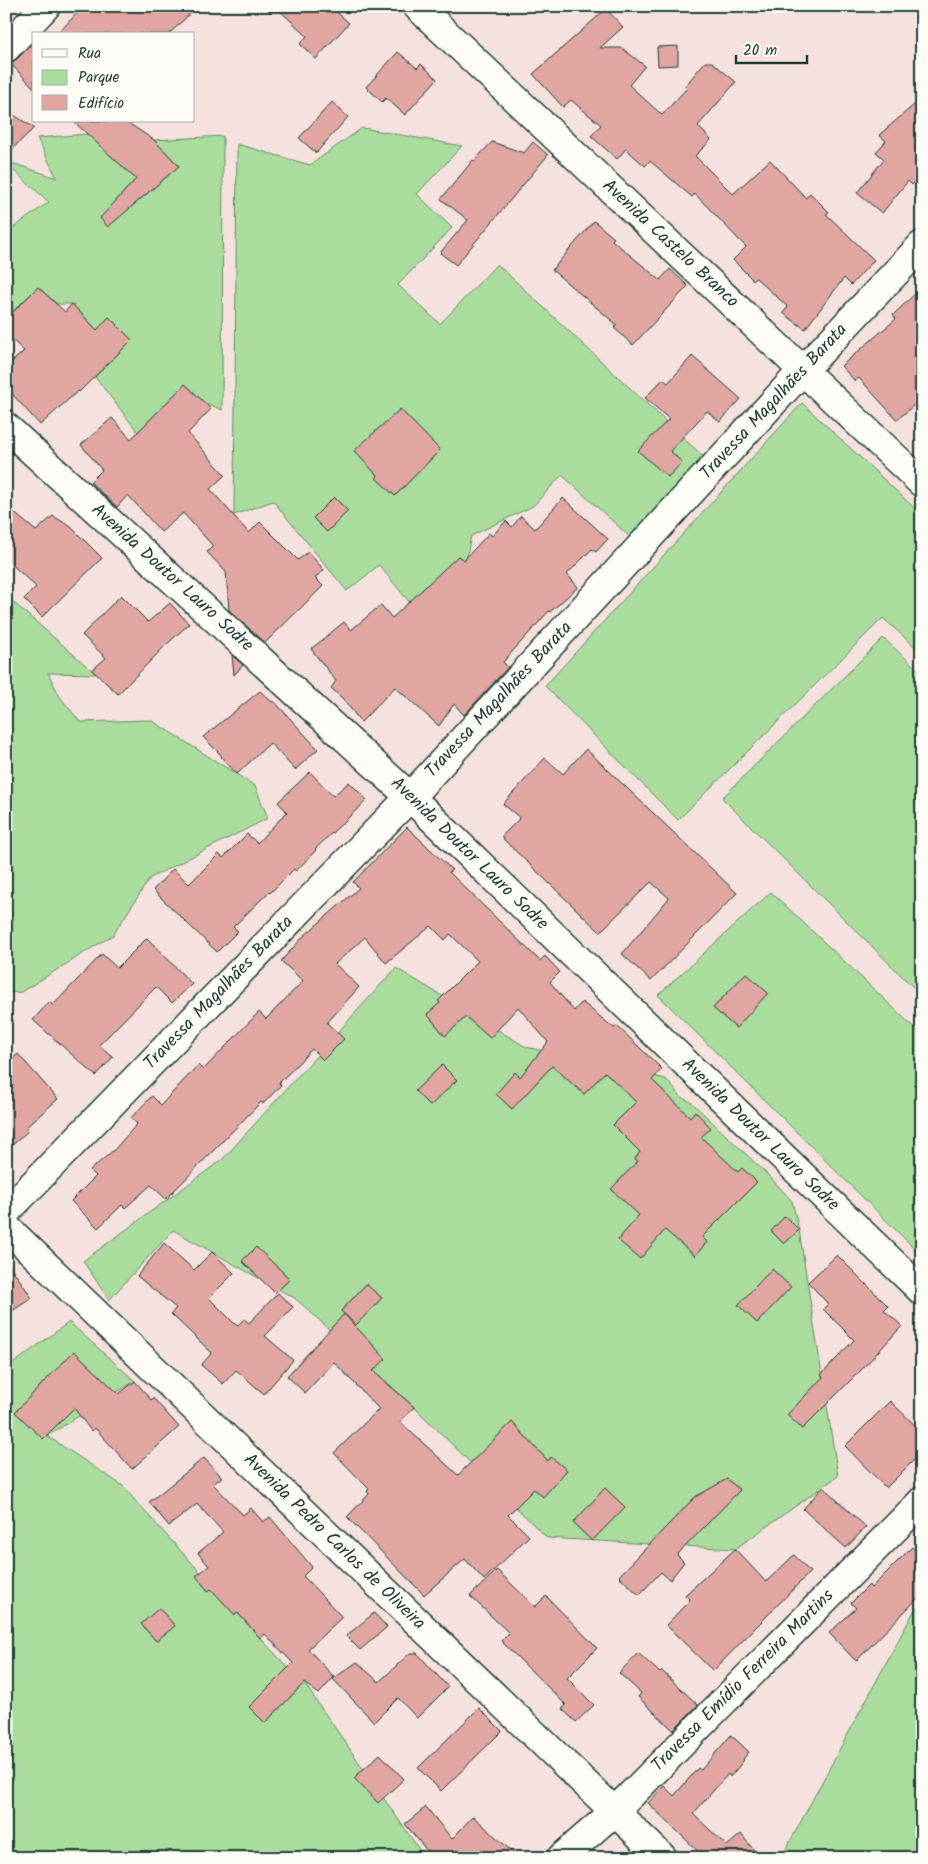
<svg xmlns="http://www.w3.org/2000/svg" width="928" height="1864" font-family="Kalam,sans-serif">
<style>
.green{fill:#aadc9d;stroke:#648c68}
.building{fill:#e1a6a2;stroke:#1f3d34}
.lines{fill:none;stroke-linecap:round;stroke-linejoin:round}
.minor-casing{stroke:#1f3d34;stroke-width:31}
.minor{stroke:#fdfcf7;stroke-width:28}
.labels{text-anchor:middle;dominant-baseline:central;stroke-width:4.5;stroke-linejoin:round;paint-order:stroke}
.street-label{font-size:18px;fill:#1f3d34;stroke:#fdfcf7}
</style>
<rect width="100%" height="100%" fill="#f5e2de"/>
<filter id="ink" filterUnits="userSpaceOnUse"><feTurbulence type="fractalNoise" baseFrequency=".02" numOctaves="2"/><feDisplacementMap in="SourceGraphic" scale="10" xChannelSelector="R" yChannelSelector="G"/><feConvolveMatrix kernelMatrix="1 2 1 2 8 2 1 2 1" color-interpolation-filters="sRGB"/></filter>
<g filter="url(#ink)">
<g class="green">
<polygon points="362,128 462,146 417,194 452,228 398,285 440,324 497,264 707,460 632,539 562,475 533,506 471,536 458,600 427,624 379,565 347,591 273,501 234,515 237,144 310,165"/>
<polygon points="88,134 136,179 121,195 135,204 179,166 154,140 223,136 222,410 204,402 185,384 138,432 95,377 132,340 110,318 98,331 72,304 57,304 38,287 6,318 6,233 49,202 6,164 6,161 57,178 37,138"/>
<polygon points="802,403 922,515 922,653 883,618 678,820 545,686"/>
<polygon points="6,596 96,674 48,673 60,697 80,722 151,720 255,786 268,818 150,878 113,935 21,992 6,993"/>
<polygon points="883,638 922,673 922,996 722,798"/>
<polygon points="771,892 922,1035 922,1256 658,995"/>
<polygon points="396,968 526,1047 666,1079 681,1097 691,1102 768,1175 792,1201 799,1230 838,1476 735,1549 547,1538 414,1407 296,1299 173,1230 109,1300 83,1261 223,1159"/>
<polygon points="69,1322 135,1381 47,1436 123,1486 138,1504 288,1668 249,1707 265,1723 304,1683 425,1858 6,1858 6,1369"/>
<polygon points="922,1603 922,1858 793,1858 785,1851 914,1611"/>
</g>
<g class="building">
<polygon points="84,6 198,6 169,34 57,34"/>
<polygon points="275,6 330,6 349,23 316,59 300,44 307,36"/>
<polygon points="606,9 623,27 600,48 622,48 645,66 629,85 662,115 687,88 685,86 705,62 712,62 736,82 698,126 711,140 695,156 733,194 770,160 806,198 810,193 829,212 826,214 874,260 851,285 844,278 805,329 783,313 788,307 756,278 753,280 733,260 746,247 695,194 692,197 650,161 645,166 626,149 617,159 591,136 601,125 571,100 563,107 533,74"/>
<polygon points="34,42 34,88 10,63 17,59"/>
<polygon points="678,46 678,65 658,66 657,47"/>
<polygon points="398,52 417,68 421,64 437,79 405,115 386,98 382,102 366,87"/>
<polygon points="922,98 922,174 912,185 908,181 882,213 857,193 884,159 876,152 886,141 879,135"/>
<polygon points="332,102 348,117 316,153 299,138"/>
<polygon points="6,110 34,128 6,155"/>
<polygon points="73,121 125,121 154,140 179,166 108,227 100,218 136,179"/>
<polygon points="492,142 524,153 533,142 548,155 456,265 440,253 468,220 441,199 473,160 474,161"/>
<polygon points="594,221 614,238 612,240 660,280 670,269 688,286 633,345 614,328 617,325 552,270"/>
<polygon points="38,287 65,312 72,304 97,330 109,317 132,340 79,392 78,391 40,425 6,387 6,367 24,351 6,334 6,319"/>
<polygon points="922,287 922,398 897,420 859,378 855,381 841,366 896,319 893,315"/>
<polygon points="692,356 741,399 720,422 707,411 670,451 682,462 668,477 638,451 669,419 645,398 663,379 668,383"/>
<polygon points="185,384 211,409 188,433 225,475 210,489 249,533 260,522 298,560 308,552 324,570 315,578 323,586 265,643 229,610 226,572 207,552 213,546 183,513 161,532 128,495 117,507 90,482 102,470 81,445 112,418 131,439"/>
<polygon points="400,409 440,450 395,496 376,478 378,476 354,451"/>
<polygon points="334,497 348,511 327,532 313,518"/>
<polygon points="563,498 608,539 596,552 592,549 567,574 578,587 550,612 549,611 503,662 508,667 464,715 454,704 439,726 395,687 361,722 343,699 331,688 336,681 311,649 344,622 351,630 381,605 392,618 458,556 464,560 489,533 492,536 506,521 512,527 521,516 535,529"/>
<polygon points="6,506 36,531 53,516 71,527 102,558 42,617 24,599 36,587 6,559"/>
<polygon points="121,595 148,622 170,603 189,624 166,645 118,694 92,670 106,658 82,635"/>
<polygon points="232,655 243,665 234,675"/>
<polygon points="260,691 272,702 274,701 318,749 295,770 270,743 237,774 221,757 222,756 203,737"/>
<polygon points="586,749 737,893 651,981 622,954 669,898 651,882 600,932 501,837 520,818 503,804 545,758 563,774"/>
<polygon points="310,772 333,796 349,782 367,800 315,849 316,850 296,871 294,869 270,893 269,892 233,927 238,931 217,952 153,890 173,869 189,884 219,854 223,858 247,834 257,843 287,812 278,802"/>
<polygon points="407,827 452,870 449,872 540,961 545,956 560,972 550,982 574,1011 582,1002 614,1028 616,1025 662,1069 652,1080 690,1117 695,1111 711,1128 701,1137 738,1172 742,1168 757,1182 702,1237 707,1242 695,1256 665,1230 640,1259 618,1240 639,1215 611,1189 638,1161 635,1159 640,1152 613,1125 636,1102 605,1072 584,1094 552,1066 512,1109 496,1094 515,1072 520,1077 548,1042 518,1007 490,1038 466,1017 445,1036 427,1014 440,1003 438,1001 478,961 450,934 445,940 431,926 386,963 365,937 335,964 359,987 327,1023 344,1039 323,1060 312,1049 279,1083 281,1085 263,1104 261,1102 166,1199 151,1185 125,1208 122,1205 98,1228 71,1201 96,1176 90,1170 114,1150 137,1124 131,1118 152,1096 161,1105 198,1065 203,1070 259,1012 266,1019 303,981 281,961 304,936 359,888 353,882"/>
<polygon points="147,938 192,984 172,1003 156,987 99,1045 113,1057 96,1076 33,1020 49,1002 53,1005 102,954 117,968"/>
<polygon points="746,973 768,993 736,1028 713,1008"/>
<polygon points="18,1054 58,1099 26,1127 29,1130 6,1151 6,1064"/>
<polygon points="442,1065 457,1080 430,1106 415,1091"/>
<polygon points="785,1216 799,1230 784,1244 771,1231"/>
<polygon points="164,1243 194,1270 212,1252 234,1273 209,1298 237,1326 244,1319 249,1323 278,1293 293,1307 265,1336 293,1360 264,1394 236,1370 223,1384 201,1365 212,1353 171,1314 176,1308 137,1276"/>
<polygon points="256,1247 290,1279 275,1293 242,1261"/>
<polygon points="837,1255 888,1306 884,1310 902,1326 864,1367 802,1429 787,1415 823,1377 821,1375 854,1340 823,1309 828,1304 808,1282"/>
<polygon points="6,1260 32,1298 6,1315"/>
<polygon points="772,1269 791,1287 757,1323 738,1305"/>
<polygon points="366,1284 382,1298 356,1325 341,1311"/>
<polygon points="344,1314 386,1359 373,1371 414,1407 400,1422 458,1475 512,1422 548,1461 551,1457 567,1470 543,1497 534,1489 508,1515 529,1536 484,1580 465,1559 424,1595 347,1517 369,1494 367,1491 369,1489 334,1453 379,1409 334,1362 305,1393 287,1376"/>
<polygon points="74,1351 119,1394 135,1381 151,1400 153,1398 179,1427 132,1469 95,1428 91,1431 74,1408 43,1439 15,1412"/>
<polygon points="890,1401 922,1432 922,1452 886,1488 845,1446"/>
<polygon points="204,1458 222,1477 213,1484 243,1515 251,1508 263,1522 270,1517 312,1567 303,1576 342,1617 308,1649 334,1677 319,1694 304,1683 265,1723 249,1707 293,1663 265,1634 260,1638 238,1613 235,1615 211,1589 208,1591 196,1576 209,1566 198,1553 223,1532 197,1504 169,1526 149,1502"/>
<polygon points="727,1479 740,1490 677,1555 684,1562 670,1580 661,1572 639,1595 619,1576 695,1497"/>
<polygon points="823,1487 866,1527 846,1548 803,1509"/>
<polygon points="605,1488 625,1507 592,1541 573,1523"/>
<polygon points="912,1547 922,1556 922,1594 856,1661 829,1633 856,1608 851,1603 869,1585 871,1588"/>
<polygon points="735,1549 766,1582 794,1555 810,1572 713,1671 666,1625 690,1600 685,1595"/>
<polygon points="497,1570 535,1607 546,1596 597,1648 567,1678 594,1705 576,1722 562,1709 566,1705 501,1641 509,1633 470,1596"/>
<polygon points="159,1608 175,1626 156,1641 141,1624"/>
<polygon points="374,1613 387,1627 360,1650 346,1636"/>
<polygon points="410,1653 417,1653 448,1687 417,1718 398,1698 374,1722 333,1679 357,1662 379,1682"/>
<polygon points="638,1653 660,1673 662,1671 698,1705 673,1730 638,1697 641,1693 619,1673"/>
<polygon points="479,1708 502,1731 441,1791 418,1768"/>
<polygon points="731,1735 749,1752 743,1759 744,1760 730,1777 728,1774 693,1814 727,1846 741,1834 760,1858 705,1858 648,1803 664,1786 674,1796 698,1768 701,1770"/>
<polygon points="380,1754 404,1779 378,1803 354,1778"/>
<polygon points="426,1807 452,1839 473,1816 519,1858 433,1858 405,1824"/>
</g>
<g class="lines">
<g class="minor-casing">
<g id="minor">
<polyline points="417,6 922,483"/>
<polyline points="6,48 46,6"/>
<polyline points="6,427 410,797 922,1291"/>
<polyline points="6,1212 410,797 803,370 922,245"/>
<polyline points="6,1227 663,1858"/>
<polyline points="561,1858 614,1812 922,1501"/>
</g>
</g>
<use href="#minor" class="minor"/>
</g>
</g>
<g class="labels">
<g class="street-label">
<text transform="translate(670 244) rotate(43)">Avenida Castelo Branco</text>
<text transform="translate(774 402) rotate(-47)">Travessa Magalhães Barata</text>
<text transform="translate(172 578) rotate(42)">Avenida Doutor Lauro Sodre</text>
<text transform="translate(499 700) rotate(-47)">Travessa Magalhães Barata</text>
<text transform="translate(469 854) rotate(44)">Avenida Doutor Lauro Sodre</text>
<text transform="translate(219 993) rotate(-46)">Travessa Magalhães Barata</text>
<text transform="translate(760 1135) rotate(44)">Avenida Doutor Lauro Sodre</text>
<text transform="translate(334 1542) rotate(44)">Avenida Pedro Carlos de Oliveira</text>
<text transform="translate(743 1681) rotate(-45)">Travessa Emídio Ferreira Martins</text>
</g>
</g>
<rect width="928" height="1864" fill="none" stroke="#fdfcf7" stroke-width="25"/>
<rect x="12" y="12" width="903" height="1839" fill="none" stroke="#1f3d34" stroke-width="2" filter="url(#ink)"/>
<rect x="32" y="32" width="162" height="90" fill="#fdfcf7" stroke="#a4b0a9"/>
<rect x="42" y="49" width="25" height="8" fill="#fdfcf7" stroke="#a4b0a9"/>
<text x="78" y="58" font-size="15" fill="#1f3d34">Rua</text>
<rect x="42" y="70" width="25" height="15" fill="#aadc9d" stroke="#a4b0a9"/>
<text x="78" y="82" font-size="15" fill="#1f3d34">Parque</text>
<rect x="42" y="95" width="25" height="15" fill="#e1a6a2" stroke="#a4b0a9"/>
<text x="78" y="108" font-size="15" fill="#1f3d34">Edifício</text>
<path d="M736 55v8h71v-8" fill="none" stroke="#1f3d34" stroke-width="2.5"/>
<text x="743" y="55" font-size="15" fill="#1f3d34" stroke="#fdfcf7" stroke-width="4" paint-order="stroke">20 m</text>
</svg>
